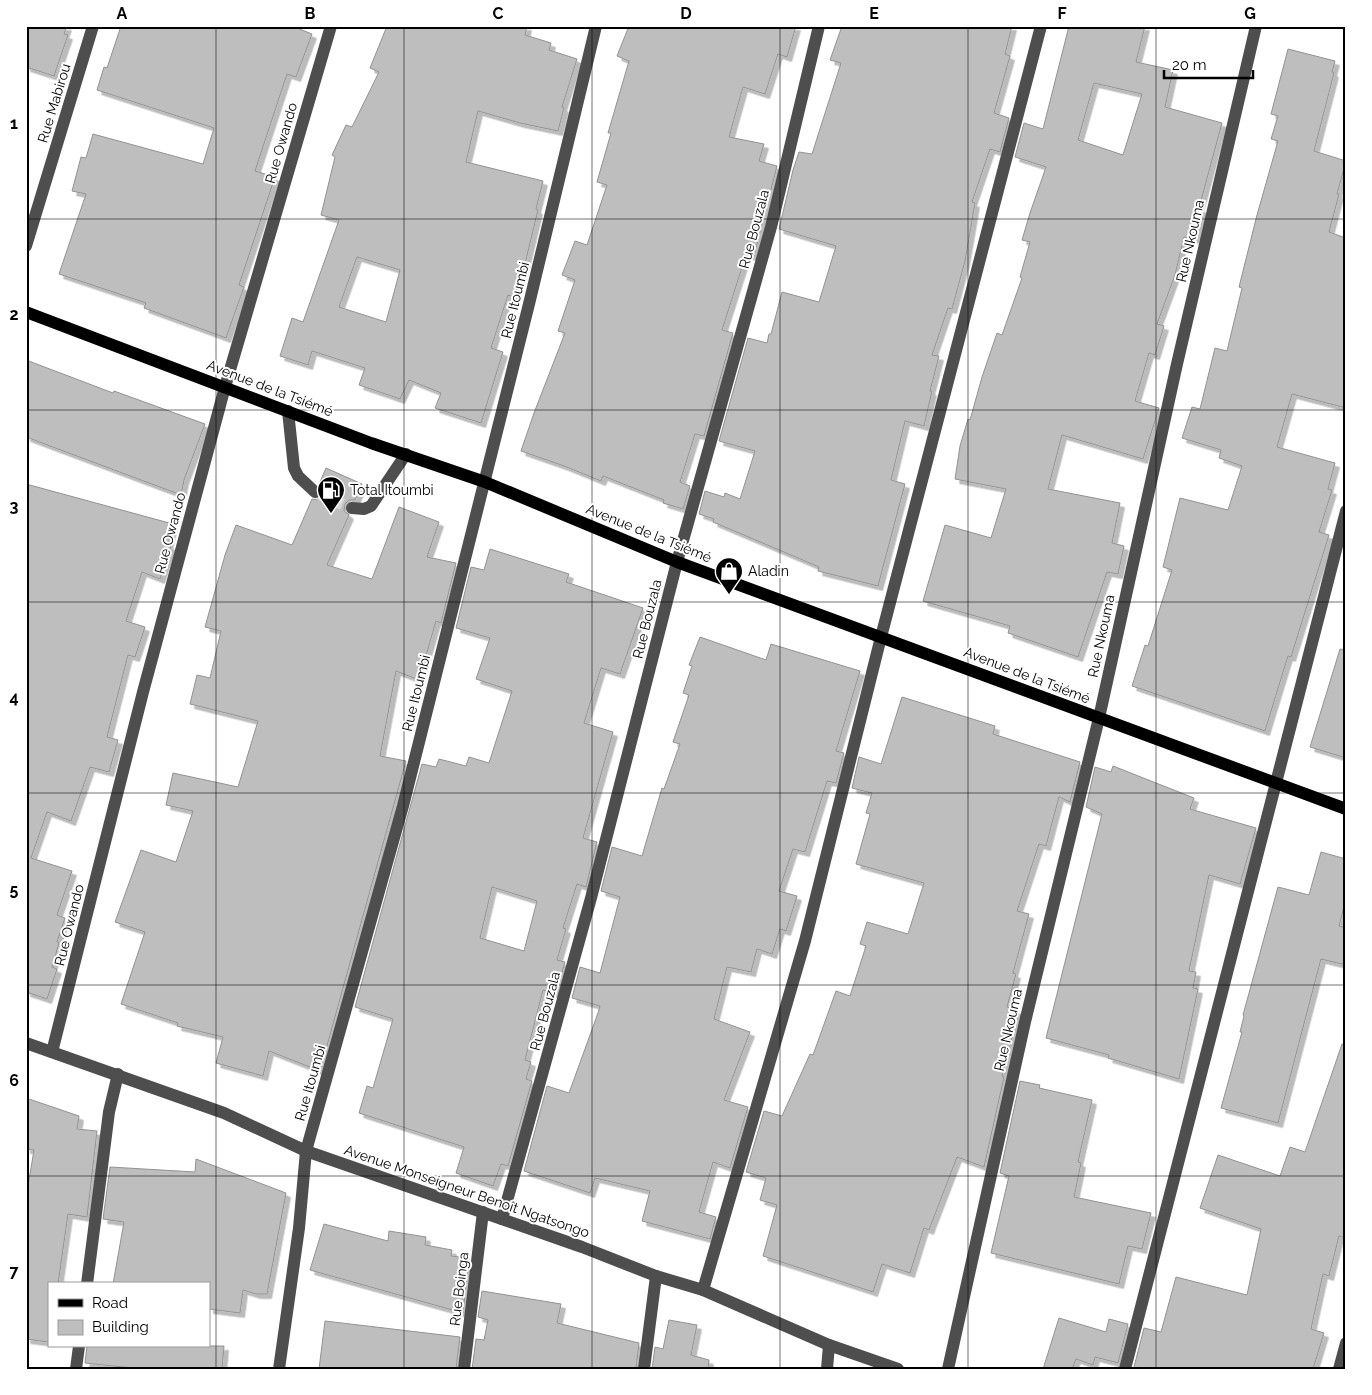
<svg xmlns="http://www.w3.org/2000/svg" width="1372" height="1395" font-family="Raleway,sans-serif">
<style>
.building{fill:#bebebe;stroke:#929292;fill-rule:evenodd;filter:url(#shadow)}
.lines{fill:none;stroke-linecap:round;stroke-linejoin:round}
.minor-tunnel{stroke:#d9d9d9;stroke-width:12;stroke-dasharray:12 6;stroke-linecap:butt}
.minor{stroke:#4e4e4e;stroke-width:12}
.major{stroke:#000;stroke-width:12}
.grid{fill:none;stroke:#000;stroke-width:1;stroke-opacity:0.55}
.labels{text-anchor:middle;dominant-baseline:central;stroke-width:4;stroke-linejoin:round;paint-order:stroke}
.street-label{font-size:14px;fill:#000;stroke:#fff}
.poi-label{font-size:14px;fill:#000;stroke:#fff;text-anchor:start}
.neatline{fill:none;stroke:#000;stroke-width:2}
.grid-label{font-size:16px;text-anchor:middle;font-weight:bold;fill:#000}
</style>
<defs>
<filter id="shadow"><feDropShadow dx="4.5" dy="4.5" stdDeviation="0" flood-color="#0004"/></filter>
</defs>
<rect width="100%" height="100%" fill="#fff"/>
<g class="building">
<polygon points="26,26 67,26 64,34 68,35 54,76 26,67"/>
<polygon points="121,26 292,26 312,34 296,77 287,74 255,171 275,177 239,285 244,287 226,338 144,308 146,303 59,274 86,194 72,191 81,157 86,158 93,134 203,164 214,128 97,90 104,67 107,68"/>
<path d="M387,26H527L525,35L551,43L549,50L577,59L562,107L564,108L558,131L520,123L478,111L466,162L543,181L536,209L538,210L524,268L514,297L508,295L491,348L503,352L481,423L435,408L441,393L409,380L400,399L359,385L365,368L312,351L308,365L280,356L292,318L303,322L339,220L321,215L335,157L332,155L346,125L352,127L379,72L370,68ZM357,257L400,270L386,322L339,307Z"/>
<polygon points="629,26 796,26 787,57 778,54 765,94 743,87 729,137 764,144 759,161 777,166 754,256 746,255 722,330 733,333 704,436 695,434 680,482 690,486 683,509 663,503 664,500 603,476 601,481 564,466 521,451 534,413 565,333 558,331 575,280 562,275 575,241 587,245 607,185 597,182 611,133 608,133 629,61 617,56"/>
<polygon points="842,26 1012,26 1005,54 1010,56 994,113 1009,118 1000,152 990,149 972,202 975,203 965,261 952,309 948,308 932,355 939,356 930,391 932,391 924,426 905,421 891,480 905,484 878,586 818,571 819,567 713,522 714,519 699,514 705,491 724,497 725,493 740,499 755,451 719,441 748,338 767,343 769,334 771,334 782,292 819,302 836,246 779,229 793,170 799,152 812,154 841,63 830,60"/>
<path d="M1069,26H1145L1136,62L1173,70L1165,107L1222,123L1199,208L1202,209L1194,239L1184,237L1175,275L1157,324L1164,326L1155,355L1149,353L1135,401L1159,408L1143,459L1062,435L1048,489L1120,503L1112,543L1124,546L1118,574L1107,572L1078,657L1008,633L1010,626L923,601L945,525L991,538L1006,489L955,479L960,446L968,419L970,420L982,377L997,333L1002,335L1022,278L1020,277L1030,242L1022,240L1030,213L1046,167L1015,157L1024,123L1043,129ZM1094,83L1142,94L1123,155L1078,140Z"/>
<polygon points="1288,49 1335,61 1332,72 1334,73 1314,151 1346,161 1337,194 1339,194 1329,232 1346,238 1346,408 1292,394 1277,447 1335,463 1328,489 1332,490 1319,532 1329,535 1291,657 1288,656 1265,731 1132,686 1145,645 1148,646 1172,570 1163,567 1180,498 1228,510 1242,466 1219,458 1221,450 1182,438 1192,407 1200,409 1215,348 1227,351 1242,288 1239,287 1257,215 1278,141 1271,139 1278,116 1271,114"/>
<polygon points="26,360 113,393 114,391 205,424 184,480 181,495 26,437"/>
<polygon points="326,468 362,484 355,500 349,500 345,504 344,511 349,515 327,565 372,579 399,507 439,522 427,557 456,563 441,623 436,621 419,680 396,671 380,756 406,761 320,1071 269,1051 263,1076 216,1063 223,1037 177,1026 178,1023 121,1004 145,932 115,922 141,850 176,862 193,811 166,805 173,773 238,787 258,721 190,704 197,675 210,678 221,631 205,627 225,555 236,525 292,545 312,499 318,500 323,494 323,489 319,484"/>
<polygon points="26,484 173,524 168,545 171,546 160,579 142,572 126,621 145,627 135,657 128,655 107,737 118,740 109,772 90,767 71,821 47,812 31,858 72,871 57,915 65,918 57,942 59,943 52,967 57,969 47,999 26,992"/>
<path d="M490,549L569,574L566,582L643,608L620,674L601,668L584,723L613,732L583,838L597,842L586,887L577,884L563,928L566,929L557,960L565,962L556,994L543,990L525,1060L531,1062L526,1079L532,1081L508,1166L501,1164L493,1186L456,1173L464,1147L359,1113L367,1086L373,1088L393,1019L355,1007L422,764L436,767L439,759L466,766L469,757L489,763L512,691L476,679L490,638L456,628L471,567L484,570ZM492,887L537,901L524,951L480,938Z"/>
<polygon points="700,637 766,660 771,644 860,671 836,751 844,753 836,783 827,781 805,852 793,849 779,891 797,896 786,931 780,929 772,954 757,949 751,972 727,967 714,1019 750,1032 724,1100 748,1107 730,1168 713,1162 699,1212 716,1217 710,1239 642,1221 650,1191 595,1178 590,1193 524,1171 547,1086 569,1093 598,1013 600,1006 572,998 580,967 600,973 620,897 601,891 612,847 642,856 662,788 664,789 680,744 673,742 689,695 683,693 692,666 689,665"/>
<polygon points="1340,649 1346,650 1346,758 1310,747"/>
<polygon points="902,697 995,726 993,734 1080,762 1070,802 1059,797 1046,846 1039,844 1017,911 1029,914 1013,973 1016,974 1007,1007 1019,1011 1002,1076 1004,1077 984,1167 957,1157 929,1230 924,1228 910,1273 882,1264 873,1292 763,1256 777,1205 760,1200 766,1178 746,1172 764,1111 782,1116 810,1054 813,1055 836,991 850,996 866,946 860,944 867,922 908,934 924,883 856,864 870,814 866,813 872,793 852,788 859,757 881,764"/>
<polygon points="1113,766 1194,798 1190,809 1256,828 1240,884 1209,875 1189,971 1196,972 1193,988 1198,989 1179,1079 1108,1058 1109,1055 1046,1038 1102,814 1086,807 1095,767 1111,772"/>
<polygon points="1321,852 1346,859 1346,899 1339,926 1346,928 1346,965 1321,959 1278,1123 1221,1108 1242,1032 1240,1032 1244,1016 1243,1015 1278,887 1309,895"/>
<polygon points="1342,1044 1346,1045 1346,1238 1339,1236 1329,1276 1323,1274 1311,1329 1324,1333 1313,1369 1141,1369 1134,1367 1144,1328 1161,1332 1176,1277 1247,1295 1261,1229 1200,1208 1218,1155 1280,1176 1290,1147 1305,1152"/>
<polygon points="1020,1081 1040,1085 1039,1088 1092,1100 1078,1162 1081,1163 1074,1197 1151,1213 1142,1249 1128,1246 1119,1284 991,1253 1009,1176 1000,1173"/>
<polygon points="26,1098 79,1116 77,1129 97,1131 87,1217 68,1214 58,1284 49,1284 49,1342 26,1339 26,1198 34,1150 26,1149"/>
<polygon points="196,1159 286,1193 267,1294 256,1294 243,1290 240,1313 209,1309 209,1284 113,1284 124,1222 103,1219 110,1167 195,1172"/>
<polygon points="324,1224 388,1241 389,1231 426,1237 425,1245 452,1250 451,1256 469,1258 463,1313 310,1270"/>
<polygon points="482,1291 561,1304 557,1323 639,1343 636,1369 472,1369 476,1339 484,1340 488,1320 478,1317"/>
<polygon points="1059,1318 1106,1332 1109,1319 1128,1324 1118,1363 1095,1357 1093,1365 1076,1359 1072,1369 1043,1369"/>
<polygon points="669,1320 697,1325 691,1355 709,1360 708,1369 652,1369 655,1347 663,1349"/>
<polygon points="325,1321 460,1337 456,1369 319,1369"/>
<polygon points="87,1346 224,1346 222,1369 142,1369 85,1363"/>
</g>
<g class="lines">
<polyline class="minor-tunnel" points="315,492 352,508"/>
<g class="minor">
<polyline points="26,246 93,26"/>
<polyline points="288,411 294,468 298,476 315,492"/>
<polyline points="352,508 364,509 371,506 406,454"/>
<polyline points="26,1043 224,1113 306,1151 582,1247 656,1276 703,1290 829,1345 898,1369"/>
<polyline points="52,1052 143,692 225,387 331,26"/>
<polyline points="502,1219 591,898 677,562 771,227 819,26"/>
<polyline points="87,1284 109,1112 118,1074"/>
<polyline points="703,1290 805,941 881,637 1041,26"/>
<polyline points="76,1369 79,1346"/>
<polyline points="279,1369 299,1228 306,1151 403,806 529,304 596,26"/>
<polyline points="464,1369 483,1212"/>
<polyline points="644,1369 656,1276"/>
<polyline points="827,1369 829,1345"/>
<polyline points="948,1369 1025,1022 1099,718 1177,364 1256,26"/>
<polyline points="1125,1369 1346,511"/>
<polyline points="1339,1369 1346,1343"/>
</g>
<polyline class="major" points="26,312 371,443 485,482 677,562 1346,809"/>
</g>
<path class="grid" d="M216,26V1369M404,26V1369M592,26V1369M780,26V1369M968,26V1369M1156,26V1369M26,219H1346M26,410H1346M26,602H1346M26,793H1346M26,985H1346M26,1176H1346"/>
<defs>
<g id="fuel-pin" transform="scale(1.4375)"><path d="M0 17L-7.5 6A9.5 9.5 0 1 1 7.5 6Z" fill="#000" stroke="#fff"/><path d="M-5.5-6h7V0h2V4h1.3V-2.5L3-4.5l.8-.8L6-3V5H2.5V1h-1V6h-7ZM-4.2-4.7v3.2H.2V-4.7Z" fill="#fff"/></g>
<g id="shop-pin" transform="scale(1.4375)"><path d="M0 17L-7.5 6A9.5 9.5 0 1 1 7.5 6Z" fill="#000" stroke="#fff"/><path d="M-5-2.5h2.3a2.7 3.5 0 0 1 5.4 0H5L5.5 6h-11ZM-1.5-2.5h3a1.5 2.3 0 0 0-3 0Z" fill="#fff"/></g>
</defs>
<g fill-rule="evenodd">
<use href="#fuel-pin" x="331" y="490"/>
<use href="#shop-pin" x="729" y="571"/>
</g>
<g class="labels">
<g class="street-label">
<text transform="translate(54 103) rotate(-73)">Rue Mabirou</text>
<text transform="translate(281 143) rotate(-74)">Rue Owando</text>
<text transform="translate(754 229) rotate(-75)">Rue Bouzala</text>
<text transform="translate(1190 241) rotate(-77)">Rue Nkouma</text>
<text transform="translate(515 300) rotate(-76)">Rue Itoumbi</text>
<text transform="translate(270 388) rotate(21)">Avenue de la Tsiémé</text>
<text transform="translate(170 533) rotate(-75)">Rue Owando</text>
<text transform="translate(649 533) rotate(22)">Avenue de la Tsiémé</text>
<text transform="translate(647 619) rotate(-76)">Rue Bouzala</text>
<text transform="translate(1101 636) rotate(-78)">Rue Nkouma</text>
<text transform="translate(1027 675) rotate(21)">Avenue de la Tsiémé</text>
<text transform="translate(416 693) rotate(-76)">Rue Itoumbi</text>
<text transform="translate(69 925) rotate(-76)">Rue Owando</text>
<text transform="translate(545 1011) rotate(-75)">Rue Bouzala</text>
<text transform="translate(1008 1030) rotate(-77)">Rue Nkouma</text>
<text transform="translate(310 1083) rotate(-74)">Rue Itoumbi</text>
<text transform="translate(467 1191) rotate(19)">Avenue Monseigneur Benoît Ngatsongo</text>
<text transform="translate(459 1289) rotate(-83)">Rue Boinga</text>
</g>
<g class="poi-label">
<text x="350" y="490">Total Itoumbi</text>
<text x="748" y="571">Aladin</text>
</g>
</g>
<rect width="1372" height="1395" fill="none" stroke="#ffffff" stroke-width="55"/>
<rect x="48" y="1282" width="162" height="65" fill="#ffffff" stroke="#999999"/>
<rect x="58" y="1299" width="25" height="8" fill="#000000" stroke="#999999"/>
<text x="92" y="1308" font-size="15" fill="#000000">Road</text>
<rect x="58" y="1320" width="25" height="15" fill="#bebebe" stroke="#999999"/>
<text x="92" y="1332" font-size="15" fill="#000000">Building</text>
<path d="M1164 70v8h89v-8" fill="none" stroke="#000000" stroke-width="2.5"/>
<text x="1172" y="70" font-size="15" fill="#000000" stroke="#ffffff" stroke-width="4" paint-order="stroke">20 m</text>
<rect x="28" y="28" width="1316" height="1340" class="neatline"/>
<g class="grid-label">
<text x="122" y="19">A</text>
<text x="310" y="19">B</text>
<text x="498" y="19">C</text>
<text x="686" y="19">D</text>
<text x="874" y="19">E</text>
<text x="1062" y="19">F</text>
<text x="1250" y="19">G</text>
<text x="14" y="129">1</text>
<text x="14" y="320">2</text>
<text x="14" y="512">3</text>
<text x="14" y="703">4</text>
<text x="14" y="895">5</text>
<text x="14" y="1086">6</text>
<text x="14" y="1277">7</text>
</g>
</svg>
